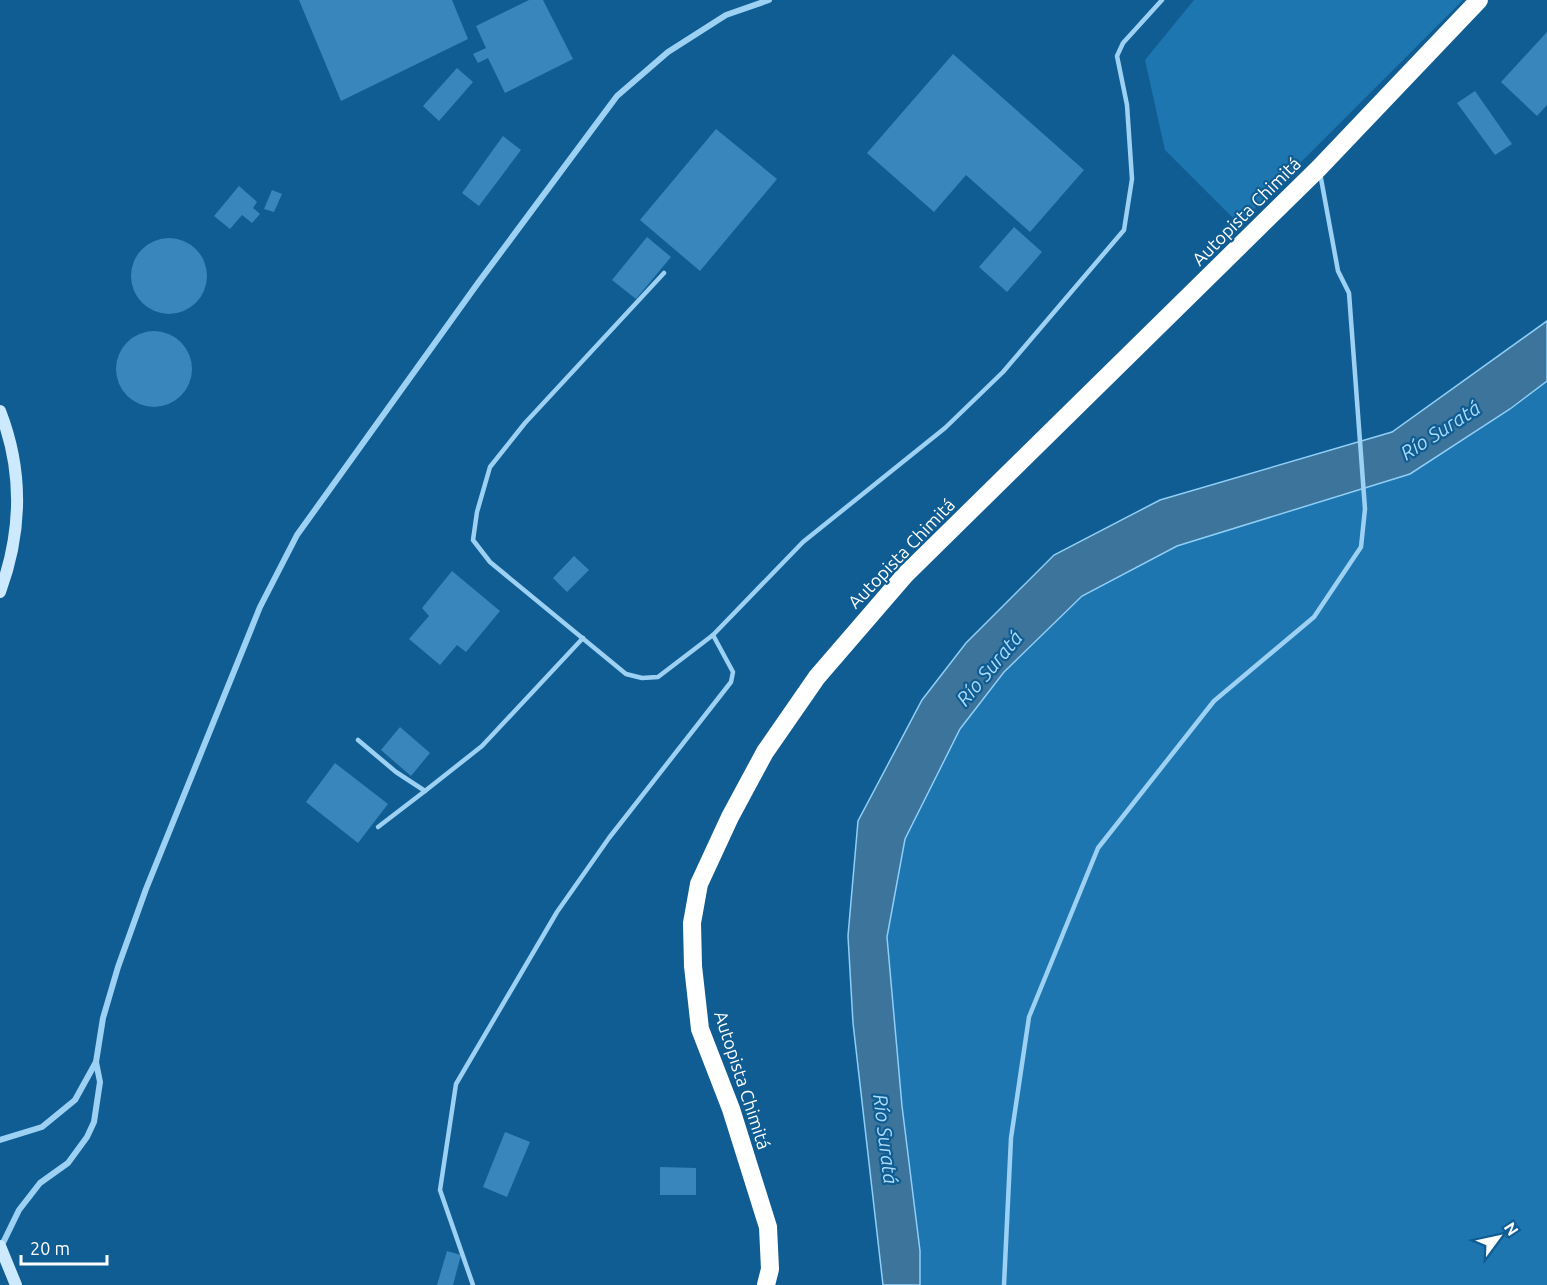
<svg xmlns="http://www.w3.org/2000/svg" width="1547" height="1285" font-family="Ubuntu,sans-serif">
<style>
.green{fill:#1e76b1}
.water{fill:#3c749b;stroke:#8fcef7;stroke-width:1.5}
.building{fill:#3886bc}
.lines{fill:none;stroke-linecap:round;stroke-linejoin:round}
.lane{stroke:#9dd1f4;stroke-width:4.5}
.street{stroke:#9dd1f4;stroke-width:6}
.secondary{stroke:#cde9fd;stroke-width:12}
.highway{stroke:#fff;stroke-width:18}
.labels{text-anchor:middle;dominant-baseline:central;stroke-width:4.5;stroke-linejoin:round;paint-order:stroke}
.street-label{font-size:18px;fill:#fff;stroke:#105d94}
.water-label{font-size:20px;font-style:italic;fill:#a9dafa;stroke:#105d94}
</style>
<rect width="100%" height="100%" fill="#105d94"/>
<g class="green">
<polygon points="1194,0 1463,0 1239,224 1165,150 1145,60"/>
<polygon points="1547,381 1547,1285 920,1285 920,1251 902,1106 887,937 905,839 960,729 1004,672 1082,596 1177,546 1410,474 1510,409"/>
</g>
<polygon class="water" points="1547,321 1547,381 1510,409 1410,474 1177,546 1082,596 1004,672 960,729 905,839 887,937 902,1106 920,1251 920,1285 883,1285 853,1023 848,936 858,821 922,700 966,643 1054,555 1160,500 1392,432"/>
<g class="building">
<polygon points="299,0 452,0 468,39 341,101"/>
<polygon points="529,0 543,0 573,59 505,93 488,58 478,63 473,54 486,48 476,26"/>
<polygon points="1547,32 1547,105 1537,116 1501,82"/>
<polygon points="953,54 1084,170 1030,232 966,175 934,212 867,153"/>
<polygon points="457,68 473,82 439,121 423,106"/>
<polygon points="1475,91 1512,144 1495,155 1457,103"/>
<polygon points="716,129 777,179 700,271 640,220"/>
<polygon points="503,136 521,150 479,206 462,193"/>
<polygon points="239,186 257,202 253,208 260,214 252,223 242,215 230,229 214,216"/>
<polygon points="272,190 282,194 274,212 264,209"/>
<polygon points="1014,227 1042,252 1007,292 979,267"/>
<polygon points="647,237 671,257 636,299 612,280"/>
<circle cx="169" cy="276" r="38"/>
<circle cx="154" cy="369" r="38"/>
<polygon points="574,556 589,570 567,592 553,578"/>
<polygon points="452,571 500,611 466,652 457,645 440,665 409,639 429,616 422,608"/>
<polygon points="400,727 430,753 411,776 381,750"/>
<polygon points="335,763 388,804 358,843 306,802"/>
<polygon points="505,1132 530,1142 507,1197 483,1187"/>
<polygon points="660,1167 696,1168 696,1195 660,1195"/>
<polygon points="447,1251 461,1255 453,1285 437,1285"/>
</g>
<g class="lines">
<g class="lane">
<polyline points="664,273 525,423 490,467 477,512 473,540 490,562 626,674 642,678 658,677 713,635 803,542 945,428 1003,372 1124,230 1132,179 1127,105 1117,56 1123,43 1162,0"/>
<polyline points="358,740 396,772 425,791 482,746 583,638"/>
<polyline points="378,827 425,791"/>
<polyline points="473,1285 440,1190 456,1084 557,912 609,838 731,682 733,672 713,635"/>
<polyline points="1004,1285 1011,1138 1029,1017 1098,848 1214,701 1314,617 1361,547 1365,509 1349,293 1338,271 1320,173"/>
</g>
<g class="street">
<polyline points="0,1140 42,1127 75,1100 96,1062"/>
<polyline points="1,1247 19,1210 40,1183 68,1163 87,1137 94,1122 100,1082 96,1062 103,1018 118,967 146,889 260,607 297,535 478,283 617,96 668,52 726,15 769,0"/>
</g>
<g class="secondary">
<path d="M0,411C23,470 22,532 0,592"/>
<polyline points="0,1246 16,1285"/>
</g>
<polyline class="highway" points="766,1285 770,1269 768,1227 731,1109 700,1029 693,966 692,923 699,884 730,817 765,752 817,677 905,575 1319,168 1479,0"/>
</g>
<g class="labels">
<g class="street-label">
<text transform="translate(1246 211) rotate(-45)">Autopista Chimitá</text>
<text transform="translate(901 553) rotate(-46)">Autopista Chimitá</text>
<text transform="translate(743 1080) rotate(72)">Autopista Chimitá</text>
</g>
<g class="water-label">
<text transform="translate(1440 430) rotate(-33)">Río Suratá</text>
<text transform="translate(989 668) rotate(-50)">Río Suratá</text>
<text transform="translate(886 1139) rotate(83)">Río Suratá</text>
</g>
</g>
<g transform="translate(1499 1237) rotate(57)" stroke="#105d94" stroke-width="4.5" paint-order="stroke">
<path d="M0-4.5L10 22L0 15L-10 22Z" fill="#ffffff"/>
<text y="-9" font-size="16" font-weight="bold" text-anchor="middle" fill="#ffffff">N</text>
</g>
<path d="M21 1255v9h86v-9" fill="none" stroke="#ffffff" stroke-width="3"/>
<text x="30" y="1255" font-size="18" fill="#ffffff" stroke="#105d94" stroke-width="4.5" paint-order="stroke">20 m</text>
</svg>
